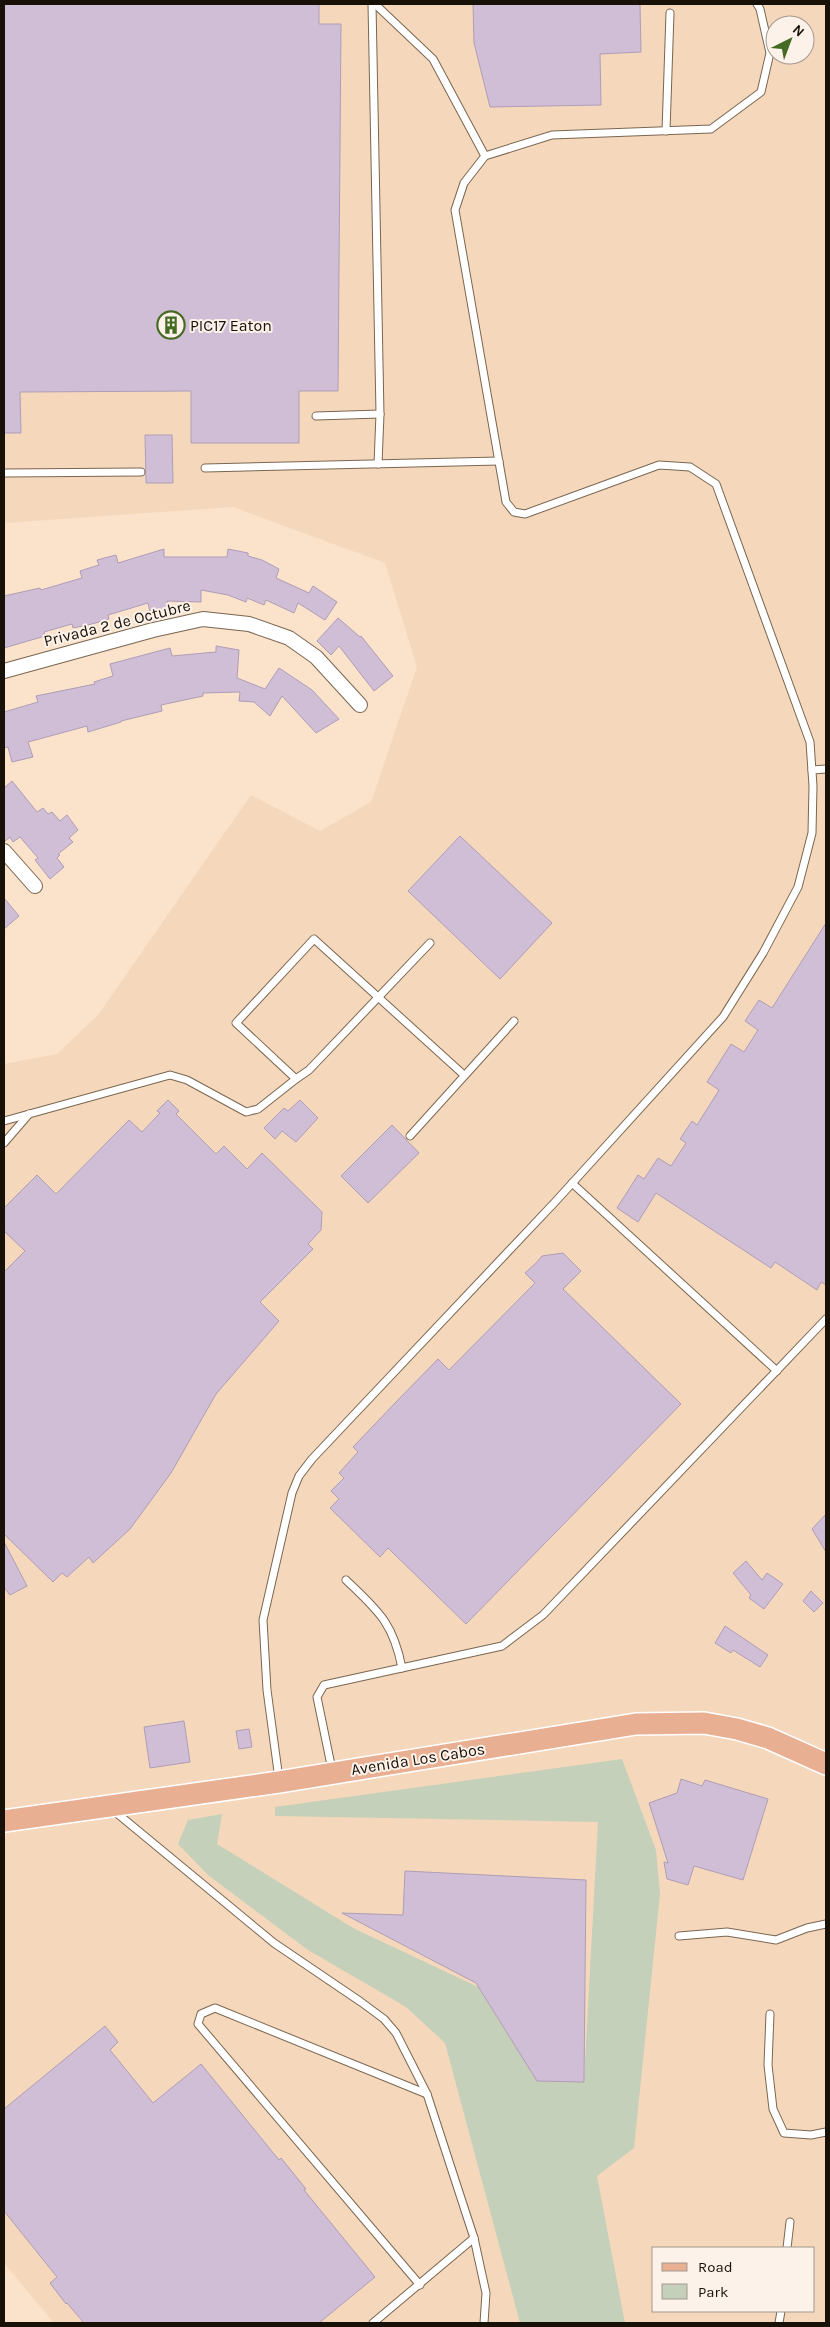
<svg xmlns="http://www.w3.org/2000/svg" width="830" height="2327" font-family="Karla,sans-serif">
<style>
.built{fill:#f5d8bb;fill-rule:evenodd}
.green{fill:#c4d0b9}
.building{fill:#d0bed7;stroke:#ae9db6}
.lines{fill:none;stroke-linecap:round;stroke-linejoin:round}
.lane-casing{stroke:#7a6651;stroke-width:9}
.street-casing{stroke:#7a6651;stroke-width:16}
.primary-casing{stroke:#fff;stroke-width:24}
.lane{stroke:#fff;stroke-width:7}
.street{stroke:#fff;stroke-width:14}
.primary{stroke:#e9af92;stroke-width:21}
.labels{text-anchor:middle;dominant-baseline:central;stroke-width:4;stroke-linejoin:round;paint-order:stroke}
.poi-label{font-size:16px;fill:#181108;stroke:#fcf2e9;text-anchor:start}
.street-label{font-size:16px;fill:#181108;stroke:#fcf2e9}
</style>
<rect width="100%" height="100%" fill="#fae2cb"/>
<path class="built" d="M4,4H826V2323H54L4,2263V1064L57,1054L98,1015L251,795L320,831L371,802L417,667L385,563L233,507L4,523ZM775,25H805V55H775ZM654,2248H814V2311H654Z"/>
<polygon class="green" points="622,1759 656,1850 660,1894 634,2148 597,2176 625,2323 520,2323 445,2043 406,2007 308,1950 208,1875 178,1844 188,1820 222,1814 217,1844 353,1928 478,1987 537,2081 584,2082 598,1822 275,1816 275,1807"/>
<g class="building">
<polygon points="4,4 319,4 319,24 341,24 338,391 299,391 299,443 191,443 191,391 20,392 21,433 4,433"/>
<polygon points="473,4 640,4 641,52 600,54 601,105 490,107 474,43"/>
<polygon points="145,435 172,435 173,483 146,483"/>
<polygon points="164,549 164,557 227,557 228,549 248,553 248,556 262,560 279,569 276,578 309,593 313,586 337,602 325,620 298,603 294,613 266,600 264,605 247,598 246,602 228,595 201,590 201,602 167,601 169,609 150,612 148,603 108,615 109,619 92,624 73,628 72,624 44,632 45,636 4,648 4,596 40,588 41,590 82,578 80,571 99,565 97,560 116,555 118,563"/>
<polygon points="338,618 360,637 361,636 393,676 374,691 339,646 331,655 317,641"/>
<polygon points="216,646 239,650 237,678 265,689 279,668 312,690 339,719 316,733 282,696 270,716 254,702 239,701 240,692 203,693 203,696 161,705 162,711 121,721 121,722 88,732 87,726 28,742 33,757 12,762 8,747 4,748 4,712 38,702 36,696 95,684 94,682 113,676 110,664 170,648 172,656 216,652"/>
<polygon points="12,781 37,812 43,808 48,814 52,812 60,821 67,815 78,830 69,838 73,842 58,854 60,855 57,858 64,867 50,879 35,860 38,858 20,837 13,842 10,837 4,842 4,788"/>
<polygon points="460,836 552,923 500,979 408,891"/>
<polygon points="4,898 19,916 4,929"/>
<polygon points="826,923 826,1285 821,1282 817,1290 775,1262 771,1268 656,1193 638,1222 617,1208 638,1175 644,1179 658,1158 671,1166 686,1143 680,1139 692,1121 697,1125 719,1090 707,1082 731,1044 744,1052 758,1030 745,1021 759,1000 772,1008"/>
<polygon points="168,1100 179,1111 176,1114 216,1154 224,1146 247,1169 262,1153 322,1212 321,1230 308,1244 313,1249 260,1302 279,1321 216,1394 171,1473 130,1529 93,1563 89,1557 67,1577 62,1573 53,1582 4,1534 4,1272 25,1251 4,1231 4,1208 37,1175 56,1194 129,1120 142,1132 160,1113 157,1111"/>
<polygon points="300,1100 318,1118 296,1142 282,1131 275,1139 264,1128 284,1108 288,1111"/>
<polygon points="392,1125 419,1153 368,1203 341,1176"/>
<polygon points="563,1253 581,1271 563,1289 681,1404 466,1624 388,1548 380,1557 330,1508 339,1499 331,1491 344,1478 339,1473 358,1452 353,1447 397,1401 438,1359 449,1370 535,1283 525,1273 536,1263 542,1256"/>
<polygon points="826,1514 826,1552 812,1529"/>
<polygon points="4,1542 27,1586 10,1595 4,1587"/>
<polygon points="746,1561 762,1580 767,1573 783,1584 764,1609 749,1598 751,1595 733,1573"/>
<polygon points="811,1591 823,1603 814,1612 803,1601"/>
<polygon points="725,1626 768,1655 760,1667 733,1650 731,1653 715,1643"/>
<polygon points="184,1721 190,1762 150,1768 144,1727"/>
<polygon points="249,1729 252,1747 239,1749 236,1731"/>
<polygon points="681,1779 702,1786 705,1780 768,1799 743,1880 694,1866 688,1885 667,1879 664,1862 668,1863 649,1803 677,1793"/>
<polygon points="405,1871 586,1880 584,2082 537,2081 476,1983 342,1913 403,1915"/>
<polygon points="105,2026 118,2042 110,2050 153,2103 201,2064 279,2160 281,2158 306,2189 304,2190 375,2277 319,2323 84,2323 67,2303 66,2304 50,2283 57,2277 4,2211 4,2109"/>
</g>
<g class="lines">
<g class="lane-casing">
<g id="lane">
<polyline points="372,4 380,414 378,464"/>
<polyline points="375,4 433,59 485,156"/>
<polyline points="666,131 670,13"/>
<polyline points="316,416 380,414"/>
<polyline points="205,468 499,461"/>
<polyline points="4,473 141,472"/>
<polyline points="812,770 826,769"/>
<polyline points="296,1079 309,1070 430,943"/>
<polyline points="4,1121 170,1075 187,1080 246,1112 258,1109 296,1079 236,1023 314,939 464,1075"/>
<polyline points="410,1136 514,1021"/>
<polyline points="4,1143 29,1114"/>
<polyline points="572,1183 777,1371"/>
<path d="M346,1580C378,1611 393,1622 402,1668"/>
<polyline points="332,1770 317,1697 324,1685 502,1646 543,1615 826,1319"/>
<polyline points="279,1779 267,1690 263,1620 292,1493 299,1476 312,1459 556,1201 723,1017 763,953 798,887 812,833 813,786 810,742 716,484 690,467 659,465 525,514 514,512 506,502 455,210 464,183 485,156 552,135 711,129 761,92 770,53 760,9 757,4"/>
<polyline points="113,1810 274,1943 361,2002 384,2019 396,2033 427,2094 474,2238 486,2293 484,2323"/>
<polyline points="679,1936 727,1932 776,1940 807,1928 826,1924"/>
<polyline points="770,2014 768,2065 773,2109 784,2133 811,2135 826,2132"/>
<polyline points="787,2248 790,2222"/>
<polyline points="420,2285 198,2024 201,2014 215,2008 427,2094"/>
<polyline points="373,2323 474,2238"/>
<polyline points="779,2323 781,2311"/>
</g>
</g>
<g class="street-casing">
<g id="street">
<polyline points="4,671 153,630 203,619 249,624 289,638 316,657 360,705"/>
<polyline points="4,851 35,886"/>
</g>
</g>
<g class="primary-casing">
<polyline id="primary" points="4,1821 279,1782 636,1724 704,1723 737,1729 768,1738 826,1764"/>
</g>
<use href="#lane" class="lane"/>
<use href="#street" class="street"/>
<use href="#primary" class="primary"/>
</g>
<defs>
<g id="building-ring" transform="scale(1.4375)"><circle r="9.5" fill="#fcf2e9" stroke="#456a24" stroke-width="1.5"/><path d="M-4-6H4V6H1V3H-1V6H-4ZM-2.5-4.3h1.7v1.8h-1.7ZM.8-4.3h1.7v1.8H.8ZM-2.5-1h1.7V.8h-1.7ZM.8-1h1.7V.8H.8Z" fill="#456a24"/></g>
</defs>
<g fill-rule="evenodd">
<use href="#building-ring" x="171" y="325"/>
</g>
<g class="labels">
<g class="poi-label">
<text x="190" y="325">PIC17 Eaton</text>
</g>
<g class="street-label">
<text transform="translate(117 623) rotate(-14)">Privada 2 de Octubre</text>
<text transform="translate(418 1759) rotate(-9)">Avenida Los Cabos</text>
</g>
</g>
<rect width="830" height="2327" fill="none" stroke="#181108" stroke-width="10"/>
<rect x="652" y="2247" width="162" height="65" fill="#fcf2e9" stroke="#a1988f"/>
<rect x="662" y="2263" width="25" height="8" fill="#e9af92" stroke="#a1988f"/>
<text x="698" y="2272" font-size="15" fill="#181108">Road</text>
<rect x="662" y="2284" width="25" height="15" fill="#c4d0b9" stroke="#a1988f"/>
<text x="698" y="2297" font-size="15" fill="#181108">Park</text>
<g transform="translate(790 40) rotate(42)"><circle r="24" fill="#fcf2e9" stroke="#a1988f"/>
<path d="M0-4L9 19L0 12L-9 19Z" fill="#456a24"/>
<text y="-8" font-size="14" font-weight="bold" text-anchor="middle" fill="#181108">N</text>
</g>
</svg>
